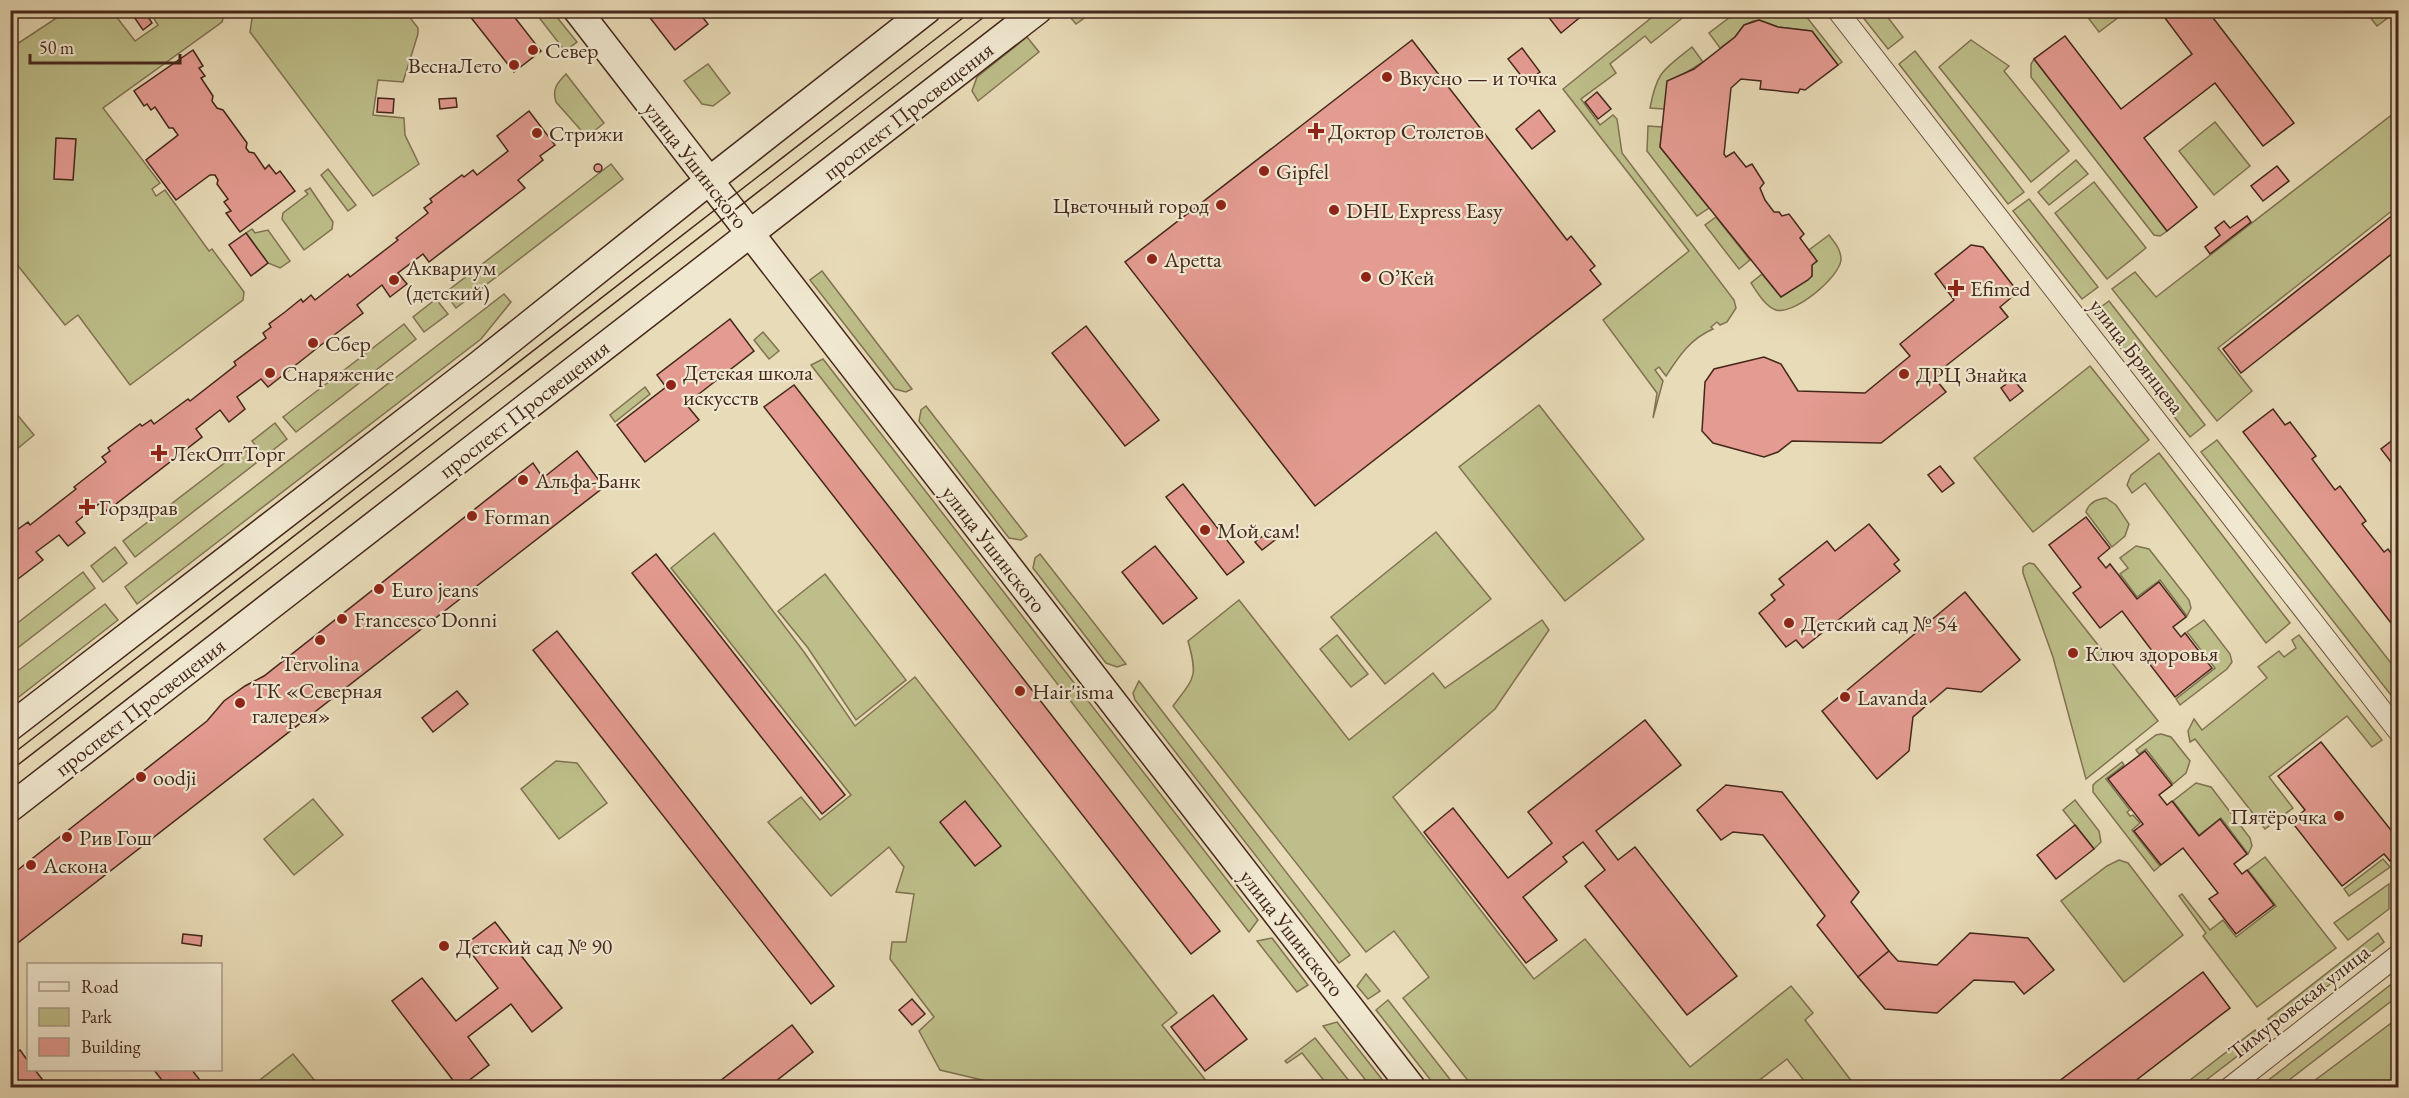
<svg xmlns="http://www.w3.org/2000/svg" width="2409" height="1098" font-family="'EB Garamond',serif">
<style>
.green{fill:#bdbe89;stroke:#817252;stroke-width:1.5}
.building{fill:#e49b91;stroke:#45271c;stroke-width:1.5}
.lines{fill:none;stroke-linecap:round;stroke-linejoin:round}
.street-casing{stroke:#6e5443;stroke-width:22}
.secondary-casing{stroke:#45271c;stroke-width:30}
.street{stroke:#f0e8d0;stroke-width:20}
.secondary{stroke:#f0e8d0;stroke-width:27}
.tram{stroke:#45271c;stroke-width:1.5}
.poi-dot{fill:#8f2418;stroke:#f0e8d0;stroke-width:2}
.labels{text-anchor:middle;dominant-baseline:central;stroke-width:4.5;stroke-linejoin:round;paint-order:stroke}
.poi-label{font-size:22px;fill:#45271c;stroke:#f0e8d0;text-anchor:start}
.street-label{font-size:22px;fill:#45271c;stroke:#f0e8d0}
</style>
<rect width="100%" height="100%" fill="#e8dbb7"/>
<filter id="stains"><feTurbulence type="fractalNoise" baseFrequency=".00333" numOctaves="4"/><feColorMatrix values="0 0 0 0 .2 0 0 0 0 .09 0 0 0 0 .02 0 0 0 .5 -.17"/></filter>
<radialGradient id="worn" r=".72"><stop offset=".6" stop-color="#630" stop-opacity="0"/><stop offset="1" stop-color="#630" stop-opacity=".3"/></radialGradient>
<g class="green">
<path d="M1661,10L1691,11L1651,43L1645,36L1610,64L1616,73L1581,99L1600,125L1613,115L1617,119L1622,153L1734,300L1736,308L1727,322L1720,325L1717,322L1711,327L1713,329C1690,339 1679,356 1666,376L1659,367L1655,370L1663,381L1653,418L1657,393L1603,320L1689,251L1563,89Z"/>
<polygon points="67,11 112,11 135,41 158,25 149,11 225,11 222,22 103,108 160,183 152,189 156,196 165,190 209,251 212,249 244,292 243,300 130,385 78,315 65,325 11,257 11,48"/>
<polygon points="253,11 405,11 418,28 418,34 403,82 378,80 373,115 404,118 405,135 419,164 373,196 250,32"/>
<polygon points="534,11 552,11 577,42 565,51"/>
<polygon points="1065,11 1094,11 1076,24"/>
<polygon points="1738,11 1802,11 1842,62 1838,65 1811,31 1778,27 1759,20 1753,21 1744,25 1735,37 1720,48 1709,33"/>
<polygon points="1858,11 1883,11 1903,37 1888,49"/>
<polygon points="2099,11 2099,10 2127,11 2099,32 2089,19"/>
<polygon points="2365,11 2397,11 2377,26"/>
<polygon points="1027,37 1039,52 978,101 972,91 977,77"/>
<polygon points="1971,40 2009,66 2004,71 2069,151 2031,182 1939,67"/>
<path d="M1692,47L1703,62L1682,75L1664,109L1650,108C1657,71 1663,70 1692,47Z"/>
<polygon points="1915,51 2024,192 2008,204 1899,64"/>
<polygon points="2034,59 2167,231 2160,236 2154,235 2031,77 2031,64"/>
<polygon points="708,64 730,93 713,106 702,104 684,81"/>
<path d="M566,74L604,123L587,137L556,102C552,89 557,83 566,74Z"/>
<polygon points="2398,110 2398,206 2218,348 2252,391 2217,421 2112,289 2135,272 2156,297"/>
<polygon points="2215,122 2250,166 2214,195 2179,151"/>
<polygon points="1648,126 1662,127 1660,147 1709,208 1697,216 1647,151"/>
<polygon points="2076,160 2088,174 2049,205 2038,192"/>
<polygon points="611,164 623,179 456,308 445,293"/>
<polygon points="328,169 356,205 348,211 321,175"/>
<polygon points="2094,182 2146,248 2107,279 2055,213"/>
<polygon points="310,188 333,222 332,229 304,250 282,219 283,213 308,194 305,191"/>
<polygon points="2029,199 2098,287 2082,299 2013,211"/>
<polygon points="1716,217 1750,260 1739,269 1705,225"/>
<polygon points="252,229 255,233 268,230 290,261 280,268 268,263 246,233"/>
<path d="M1829,235C1835,243 1841,249 1841,260C1839,278 1794,315 1776,310C1765,306 1757,292 1751,283L1762,274L1781,297L1812,276V265L1817,261L1809,250Z"/>
<polygon points="822,271 912,389 906,392 895,389 810,280"/>
<polygon points="504,294 511,302 481,339 137,604 125,587"/>
<polygon points="436,299 448,314 424,332 413,317"/>
<polygon points="2109,301 2205,425 2190,437 2093,313"/>
<polygon points="404,324 416,339 296,432 283,417"/>
<polygon points="763,332 779,351 769,359 754,340"/>
<polygon points="823,359 1258,920 1249,932 811,365"/>
<polygon points="2090,366 2149,440 2033,532 1974,458"/>
<polygon points="645,387 650,394 615,422 610,415"/>
<polygon points="1539,405 1644,539 1565,601 1459,467"/>
<polygon points="10,406 34,435 11,454 10,454"/>
<polygon points="926,406 1027,536 1021,540 1009,538 919,421 921,410"/>
<polygon points="275,423 287,439 264,457 252,441"/>
<polygon points="2217,440 2398,672 2398,704 2201,452"/>
<polygon points="244,448 256,463 135,557 123,541"/>
<polygon points="2159,453 2290,623 2266,643 2145,483 2132,493 2127,485 2131,475"/>
<path d="M2106,498L2116,505L2129,524L2125,536L2112,547L2086,512C2089,502 2097,499 2106,498Z"/>
<polygon points="1436,532 1491,599 1385,684 1331,617"/>
<polygon points="714,533 804,652 855,726 915,677 1177,1013 1162,1025 1211,1087 1012,1087 940,1070 919,1031 934,1017 890,959 892,942 906,942 914,894 896,892 904,867 889,847 831,896 768,822 801,797 820,820 851,795 671,568"/>
<polygon points="2136,546 2149,549 2189,600 2191,608 2187,616 2160,580 2137,597 2120,574 2128,568 2120,558"/>
<polygon points="115,547 127,563 103,582 91,566"/>
<polygon points="1040,554 1126,664 1117,667 1106,663 1033,568 1035,558"/>
<polygon points="2029,563 2034,564 2158,721 2086,779 2053,657 2023,573 2023,567"/>
<polygon points="83,572 95,588 11,653 11,628"/>
<polygon points="825,574 906,680 856,720 808,648 778,611"/>
<path d="M1239,600L1349,740L1433,673L1445,688L1542,620L1549,630L1495,709L1393,797L1534,979L1585,939L1690,1067L1791,986L1813,1013L1805,1020L1856,1087H1809L1787,1059L1757,1082L1761,1087H1473L1403,998L1429,977L1394,931L1366,952L1173,706C1195,677 1198,677 1188,641Z"/>
<polygon points="105,604 118,620 11,703 11,676"/>
<polygon points="2204,620 2230,654 2232,662 2227,669 2180,705 2176,699 2215,668 2187,632"/>
<polygon points="1337,635 1368,674 1351,687 1320,649"/>
<polygon points="2299,635 2382,740 2372,747 2347,716 2269,777 2293,808 2265,829 2195,739 2190,742 2188,731 2194,719 2202,730 2267,678 2258,667 2279,651 2284,657 2296,648 2292,640"/>
<polygon points="1139,681 1350,955 1339,963 1135,700 1133,693"/>
<polygon points="2161,734 2171,737 2190,761 2186,773 2173,784 2146,749 2139,754 2136,750 2156,735"/>
<polygon points="556,761 577,763 607,803 559,839 521,789"/>
<polygon points="2122,762 2124,765 2106,779 2130,810 2127,812 2130,816 2133,815 2140,823 2132,830 2160,866 2154,871 2093,792 2093,785 2096,782"/>
<polygon points="2196,783 2211,787 2250,838 2252,846 2248,854 2221,818 2199,835 2173,801"/>
<polygon points="313,799 343,835 294,875 264,839"/>
<polygon points="2075,800 2099,831 2101,842 2094,849 2063,810"/>
<polygon points="2265,857 2336,948 2257,1007 2203,936 2206,933 2179,896 2182,894 2210,930 2223,920 2236,937 2276,906 2248,870"/>
<polygon points="2383,859 2390,867 2349,896 2344,889"/>
<polygon points="2119,860 2128,863 2183,935 2124,982 2061,901 2107,866"/>
<polygon points="2389,884 2389,909 2348,940 2334,923"/>
<polygon points="2378,933 2384,942 2274,1028 2268,1019"/>
<polygon points="1272,938 1308,985 1297,992 1257,941"/>
<polygon points="1366,974 1380,991 1368,999 1357,986"/>
<polygon points="2398,979 2398,996 2280,1087 2269,1087 2266,1082"/>
<polygon points="1388,1000 1456,1087 1436,1087 1376,1010"/>
<polygon points="2398,1018 2398,1087 2306,1087"/>
<polygon points="1337,1022 1388,1087 1371,1087 1323,1026"/>
<polygon points="2255,1030 2261,1038 2197,1087 2181,1087"/>
<polygon points="1315,1038 1354,1087 1329,1087 1302,1053 1287,1063 1285,1061"/>
<polygon points="293,1054 320,1087 253,1087 252,1086"/>
</g>
<g class="building">
<polygon points="144,10 152,23 143,30 134,17"/>
<polygon points="465,10 509,10 541,51 514,72"/>
<polygon points="644,10 697,10 708,24 675,50"/>
<polygon points="1543,10 1589,10 1561,33"/>
<polygon points="2159,10 2207,10 2294,123 2263,146 2215,83 2144,138 2197,207 2167,231 2034,59 2065,36 2121,109 2192,54"/>
<polygon points="1759,20 1778,27 1812,31 1838,65 1805,90 1800,89 1798,93 1760,89 1761,81 1741,79 1731,88 1724,154 1726,157 1734,152 1746,167 1752,164 1764,183 1760,188 1765,200 1774,212 1779,212 1782,216 1789,214 1804,234 1800,238 1817,261 1812,265 1812,276 1808,280 1781,297 1660,147 1667,81 1694,69 1735,37 1744,25"/>
<polygon points="1412,40 1567,240 1571,236 1595,266 1590,270 1601,284 1315,506 1125,262"/>
<polygon points="1522,48 1540,72 1526,82 1508,59"/>
<polygon points="193,50 203,66 199,68 205,76 201,78 213,96 212,101 217,108 223,110 247,143 246,148 249,152 254,153 265,169 269,165 276,174 280,171 295,191 240,232 226,213 231,211 224,202 228,199 217,184 218,180 215,175 210,175 176,200 146,160 178,135 173,128 169,128 155,107 151,110 147,104 144,106 134,91"/>
<polygon points="1597,92 1611,109 1598,119 1585,102"/>
<polygon points="378,98 394,99 393,113 377,112"/>
<polygon points="456,98 457,107 440,109 439,99"/>
<polygon points="1539,110 1555,131 1532,149 1516,129"/>
<polygon points="529,111 555,145 540,156 543,160 518,180 525,188 429,262 423,254 398,273 407,284 390,297 382,285 357,305 363,313 321,345 268,387 261,379 237,397 245,409 229,422 220,410 196,429 202,437 107,511 100,503 76,522 85,533 68,546 59,535 36,552 43,560 10,585 10,535 28,522 30,525 76,489 74,487 106,462 102,457 110,451 108,448 140,424 142,426 151,420 154,424 188,399 190,401 236,365 234,362 266,338 263,333 271,327 269,324 285,312 301,299 303,302 311,295 315,300 348,274 350,277 398,240 396,238 428,213 424,208 432,202 430,199 462,175 464,177 473,170 477,175 508,151 497,136"/>
<polygon points="56,138 76,139 73,180 54,179"/>
<circle cx="598" cy="168" r="4"/>
<polygon points="2277,166 2289,181 2263,201 2251,186"/>
<polygon points="2398,211 2398,249 2241,373 2223,349"/>
<polygon points="2247,216 2251,222 2210,254 2205,247 2220,235 2215,228 2224,221 2230,228"/>
<polygon points="246,233 268,263 251,276 229,245"/>
<polygon points="1971,245 1983,247 2018,292 2000,307 2008,317 1933,376 1946,392 1881,443 1792,441 1778,452 1764,457 1713,443 1702,431 1705,382 1714,369 1764,357 1781,364 1798,391 1865,393 1910,356 1900,344 1954,300 1935,274"/>
<polygon points="730,319 754,351 686,404 699,420 645,462 617,425 666,387 657,375"/>
<polygon points="1086,326 1159,420 1125,446 1052,353"/>
<polygon points="2013,379 2023,391 2010,401 2001,388"/>
<polygon points="794,385 1220,931 1191,954 764,407"/>
<polygon points="2273,409 2285,425 2290,422 2316,456 2312,459 2335,490 2340,486 2366,521 2362,524 2384,552 2388,549 2398,562 2398,632 2243,432"/>
<polygon points="2398,436 2398,471 2381,449"/>
<polygon points="577,451 604,487 10,949 10,876 207,721 224,701 245,686 264,676 533,463 543,478"/>
<polygon points="1940,466 1954,483 1942,492 1928,475"/>
<polygon points="1183,484 1244,562 1227,575 1166,497"/>
<polygon points="2086,517 2110,548 2098,558 2106,568 2110,564 2137,599 2159,582 2186,617 2173,627 2181,637 2185,633 2212,668 2175,697 2148,662 2156,656 2122,611 2100,628 2073,593 2081,587 2049,545"/>
<polygon points="1869,524 1899,560 1894,564 1900,571 1803,648 1796,640 1786,647 1759,613 1775,600 1771,595 1784,585 1779,579 1827,541 1835,551"/>
<polygon points="1272,529 1279,537 1262,550 1255,542"/>
<polygon points="1155,546 1197,598 1163,624 1122,572"/>
<polygon points="656,554 845,795 822,814 632,573"/>
<polygon points="1965,592 2020,660 1981,692 1947,688 1913,717 1909,751 1877,779 1822,711"/>
<polygon points="557,631 834,986 811,1004 533,650"/>
<circle cx="2073" cy="653" r="6"/>
<polygon points="457,691 468,704 433,732 422,718"/>
<polygon points="1645,720 1681,765 1596,831 1618,860 1635,847 1737,976 1687,1015 1585,886 1605,870 1583,842 1563,857 1567,862 1523,897 1557,940 1526,963 1424,832 1453,808 1508,878 1552,843 1528,812"/>
<polygon points="2321,742 2398,839 2398,856 2390,861 2384,854 2342,886 2291,821 2305,810 2278,776"/>
<polygon points="2145,751 2172,785 2159,795 2167,805 2172,801 2199,836 2220,819 2247,854 2234,864 2242,874 2247,870 2274,905 2236,934 2209,899 2218,893 2183,848 2161,865 2134,831 2143,824 2108,779"/>
<polygon points="1726,785 1782,792 1859,892 1851,902 1889,951 1858,977 1817,925 1825,916 1763,835 1733,832 1721,840 1697,810"/>
<polygon points="965,801 1001,846 975,866 940,822"/>
<polygon points="2075,825 2094,849 2056,879 2037,855"/>
<polygon points="495,922 562,1008 532,1032 511,1004 468,1037 489,1065 459,1088 392,1001 422,978 456,1021 498,988 465,945"/>
<polygon points="1970,933 2028,938 2054,970 2024,994 2014,982 1974,980 1937,1013 1885,1009 1858,977 1889,951 1898,961 1937,965"/>
<polygon points="183,934 202,936 201,946 182,943"/>
<polygon points="2203,972 2230,1008 2126,1088 2050,1088"/>
<polygon points="1213,995 1247,1039 1205,1071 1171,1027"/>
<polygon points="912,999 925,1014 912,1025 899,1010"/>
<polygon points="792,1025 813,1052 767,1088 711,1088"/>
<polygon points="20,1050 28,1061 28,1070 35,1070 49,1088 10,1086 10,1057"/>
<polygon points="154,1070 192,1070 206,1088 168,1088"/>
</g>
<g class="lines">
<g class="street-casing">
<g id="street">
<polyline points="1837,10 2398,731"/>
<polyline points="2229,1088 2398,955"/>
</g>
</g>
<g class="secondary-casing">
<g id="secondary">
<polyline points="577,10 1412,1088"/>
<polyline points="10,727 480,364 709,181 927,10"/>
<polyline points="10,808 1038,10"/>
</g>
</g>
<use href="#street" class="street"/>
<use href="#secondary" class="secondary"/>
<g class="tram">
<polyline points="10,756 973,10"/>
<polyline points="10,771 993,10"/>
</g>
</g>
<g class="poi-dot">
<circle cx="533" cy="50" r="6"/>
<circle cx="514" cy="65" r="6"/>
<circle cx="1387" cy="77" r="6"/>
<path d="M1313 122h6v6h6v6h-6v6h-6v-6h-6v-6h6z"/>
<circle cx="537" cy="133" r="6"/>
<circle cx="1264" cy="171" r="6"/>
<circle cx="1221" cy="205" r="6"/>
<circle cx="1334" cy="210" r="6"/>
<circle cx="1152" cy="259" r="6"/>
<circle cx="1366" cy="277" r="6"/>
<circle cx="394" cy="280" r="6"/>
<path d="M1953 279h6v6h6v6h-6v6h-6v-6h-6v-6h6z"/>
<circle cx="313" cy="343" r="6"/>
<circle cx="270" cy="373" r="6"/>
<circle cx="1904" cy="374" r="6"/>
<circle cx="671" cy="385" r="6"/>
<path d="M156 444h6v6h6v6h-6v6h-6v-6h-6v-6h6z"/>
<circle cx="523" cy="480" r="6"/>
<path d="M84 498h6v6h6v6h-6v6h-6v-6h-6v-6h6z"/>
<circle cx="472" cy="516" r="6"/>
<circle cx="1205" cy="530" r="6"/>
<circle cx="379" cy="589" r="6"/>
<circle cx="342" cy="619" r="6"/>
<circle cx="1789" cy="623" r="6"/>
<circle cx="320" cy="640" r="6"/>
<circle cx="2073" cy="653" r="6"/>
<circle cx="1020" cy="691" r="6"/>
<circle cx="1845" cy="697" r="6"/>
<circle cx="240" cy="703" r="6"/>
<circle cx="141" cy="777" r="6"/>
<circle cx="2339" cy="816" r="6"/>
<circle cx="67" cy="837" r="6"/>
<circle cx="31" cy="865" r="6"/>
<circle cx="444" cy="946" r="6"/>
</g>
<g class="labels">
<g class="poi-label">
<text x="545" y="50">Север</text>
<text x="502" y="65" text-anchor="end">ВеснаЛето</text>
<text x="1399" y="77">Вкусно — и точка</text>
<text x="1328" y="131">Доктор Столетов</text>
<text x="549" y="133">Стрижи</text>
<text x="1276" y="171">Gipfel</text>
<text x="1209" y="205" text-anchor="end">Цветочный город</text>
<text x="1346" y="210">DHL Express Easy</text>
<text x="1164" y="259">Apetta</text>
<text x="406" y="267">Аквариум<tspan x="406" dy="25">(детский)</tspan></text>
<text x="1378" y="277">О’Кей</text>
<text x="1970" y="288">Efimed</text>
<text x="325" y="343">Сбер</text>
<text x="683" y="372">Детская школа<tspan x="683" dy="25">искусств</tspan></text>
<text x="282" y="373">Снаряжение</text>
<text x="1916" y="374">ДРЦ Знайка</text>
<text x="171" y="453">ЛекОптТорг</text>
<text x="535" y="480">Альфа-Банк</text>
<text x="99" y="507">Горздрав</text>
<text x="484" y="516">Forman</text>
<text x="1217" y="530">Мой сам!</text>
<text x="391" y="589">Euro jeans</text>
<text x="354" y="619">Francesco Donni</text>
<text x="1801" y="623">Детский сад № 54</text>
<text x="2085" y="653">Ключ здоровья</text>
<text x="320" y="663" text-anchor="middle">Tervolina</text>
<text x="252" y="690">ТК «Северная<tspan x="252" dy="25">галерея»</tspan></text>
<text x="1032" y="691">Hair'isma</text>
<text x="1857" y="697">Lavanda</text>
<text x="153" y="777">oodji</text>
<text x="2327" y="816" text-anchor="end">Пятёрочка</text>
<text x="79" y="837">Рив Гош</text>
<text x="43" y="865">Аскона</text>
<text x="456" y="946">Детский сад № 90</text>
</g>
<g class="street-label">
<text transform="translate(908 111) rotate(-38)">проспект Просвещения</text>
<text transform="translate(696 165) rotate(52)">улица Ушинского</text>
<text transform="translate(2137 356) rotate(52)">улица Брянцева</text>
<text transform="translate(524 409) rotate(-38)">проспект Просвещения</text>
<text transform="translate(994 549) rotate(52)">улица Ушинского</text>
<text transform="translate(140 707) rotate(-38)">проспект Просвещения</text>
<text transform="translate(1292 933) rotate(52)">улица Ушинского</text>
<text transform="translate(2299 1002) rotate(-38)">Тимуровская улица</text>
</g>
</g>
<rect width="2409" height="1098" fill="none" stroke="#e8dbb7" stroke-width="36"/>
<rect x="12" y="12" width="2385" height="1074" fill="none" stroke="#45271c" stroke-width="3"/>
<rect x="18" y="18" width="2373" height="1062" fill="none" stroke="#45271c" stroke-width="1.5"/>
<rect x="27" y="963" width="195" height="108" fill="#f0e8d0" stroke="#ac9b88" stroke-width="1.5"/>
<rect x="39" y="982" width="30" height="9" fill="#f0e8d0" stroke="#ac9b88" stroke-width="1.5"/>
<text x="81" y="993" font-size="18" fill="#45271c">Road</text>
<rect x="39" y="1008" width="30" height="18" fill="#bdbe89" stroke="#ac9b88" stroke-width="1.5"/>
<text x="81" y="1023" font-size="18" fill="#45271c">Park</text>
<rect x="39" y="1038" width="30" height="18" fill="#e49b91" stroke="#ac9b88" stroke-width="1.5"/>
<text x="81" y="1053" font-size="18" fill="#45271c">Building</text>
<path d="M30 54v9h150v-9" fill="none" stroke="#45271c" stroke-width="3"/>
<text x="39" y="54" font-size="18" fill="#45271c" stroke="#f0e8d0" stroke-width="4.5" paint-order="stroke">50 m</text>
<rect width="100%" height="100%" filter="url(#stains)"/>
<rect width="100%" height="100%" fill="url(#worn)"/>
</svg>
